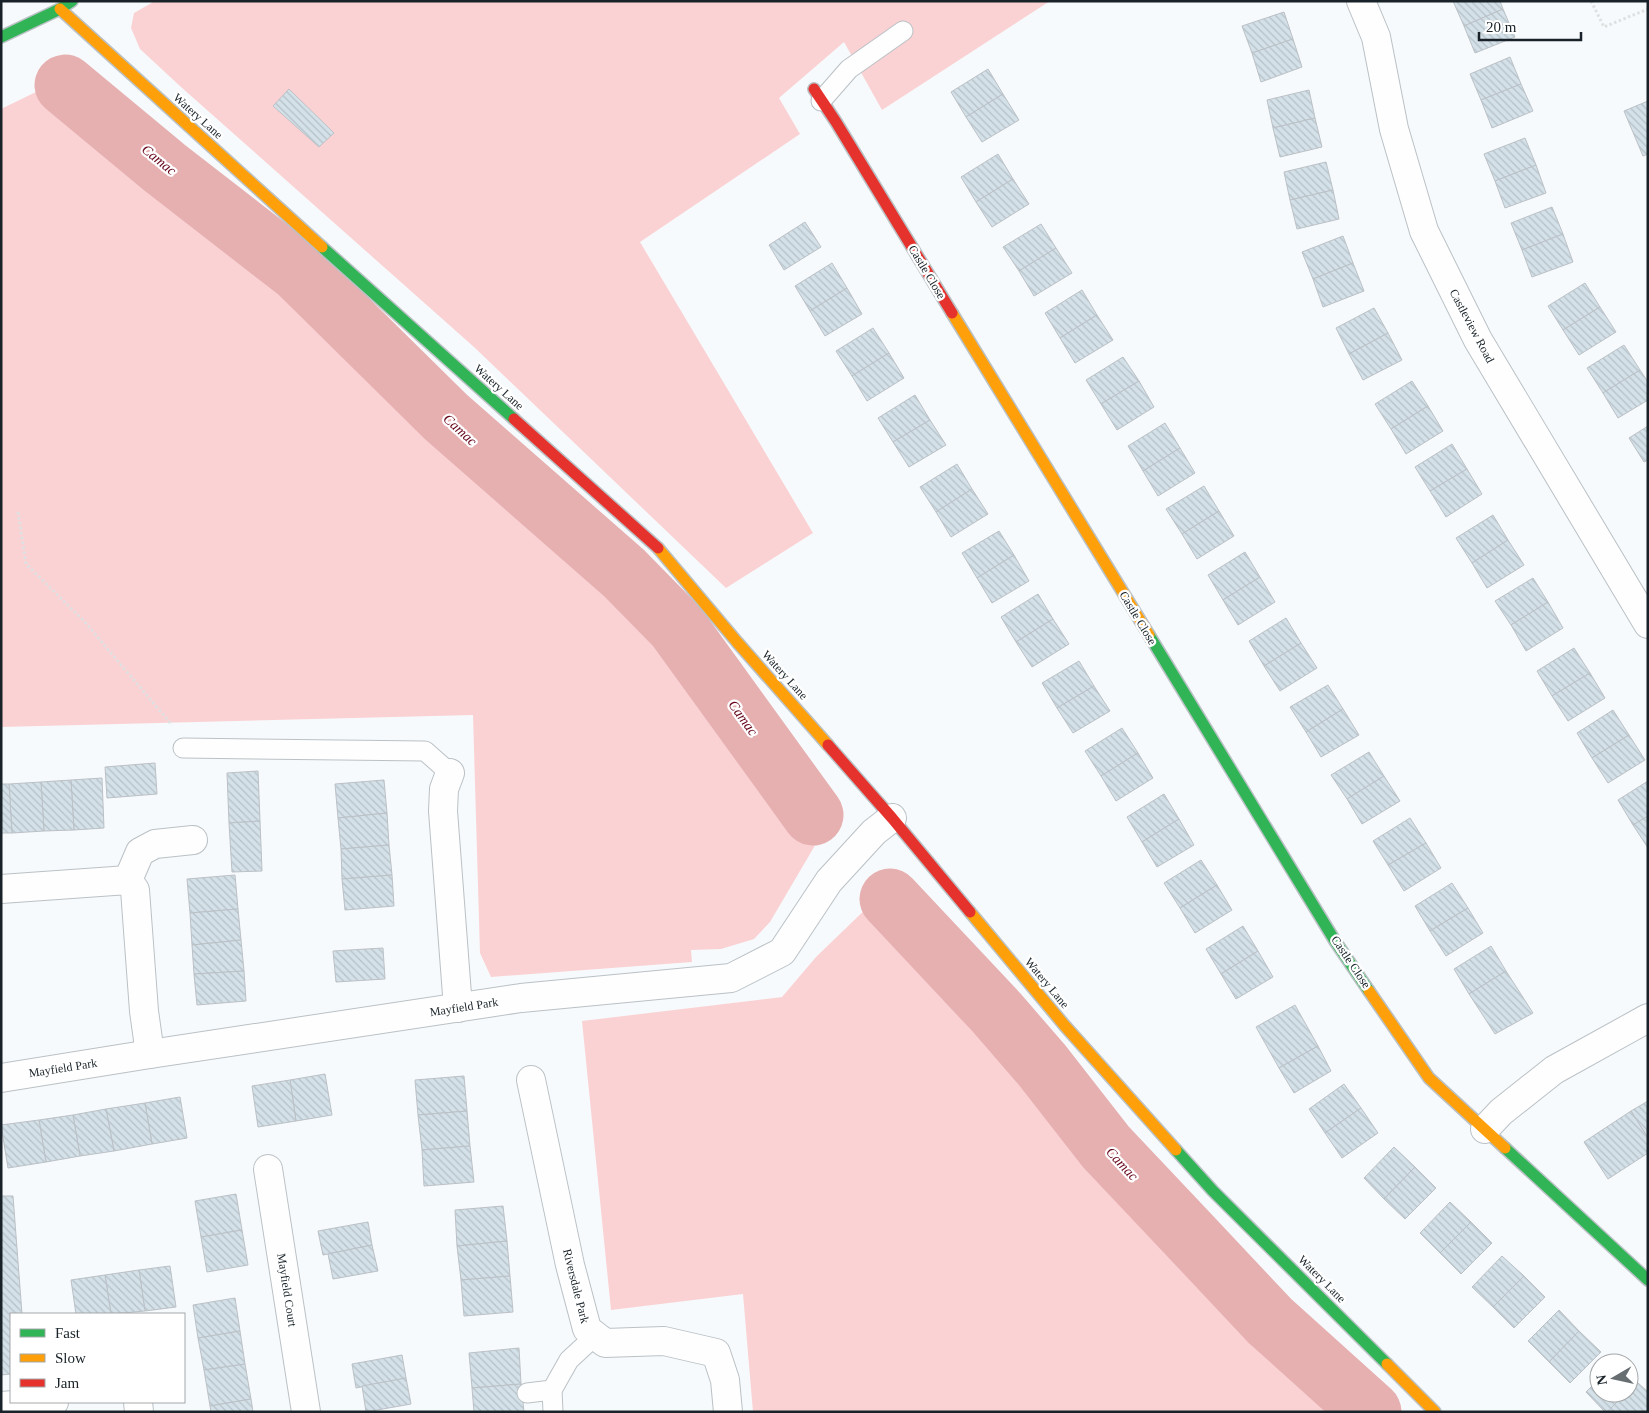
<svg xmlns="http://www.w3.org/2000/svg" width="1649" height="1413" font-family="Georgia,serif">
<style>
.green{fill:#fad2d4}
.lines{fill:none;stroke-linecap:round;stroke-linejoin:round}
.river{stroke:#e6b0b1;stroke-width:61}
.building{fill:url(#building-back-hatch);stroke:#bbc1c6}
.lane-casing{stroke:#bac1c5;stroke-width:21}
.street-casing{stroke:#bac1c5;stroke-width:30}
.fast-casing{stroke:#bac1c5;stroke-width:14}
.slow-casing{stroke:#bac1c5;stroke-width:14}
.jam-casing{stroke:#bac1c5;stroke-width:14}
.path{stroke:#dfe0e1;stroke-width:3;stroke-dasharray:2.5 2.5;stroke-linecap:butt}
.lane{stroke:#fefeff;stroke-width:19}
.street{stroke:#fefeff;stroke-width:28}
.fast{stroke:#30b455;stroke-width:11}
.slow{stroke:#ff9f0a;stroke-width:11}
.jam{stroke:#e5322d;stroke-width:11}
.labels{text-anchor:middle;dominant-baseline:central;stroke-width:4.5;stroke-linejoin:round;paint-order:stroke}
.street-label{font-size:12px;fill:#182228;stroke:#fff}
.water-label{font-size:14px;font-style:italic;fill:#660519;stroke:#fff}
</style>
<defs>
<pattern id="building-back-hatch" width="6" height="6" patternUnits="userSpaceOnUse" patternTransform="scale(1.25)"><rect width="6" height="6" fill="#d4e1e8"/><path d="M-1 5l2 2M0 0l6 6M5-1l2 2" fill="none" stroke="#b5c1c7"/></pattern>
</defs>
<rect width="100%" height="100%" fill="#f7fafc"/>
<g class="green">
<polygon points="155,1 1050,1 882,110 844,42 779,98 800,134 640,242 813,533 726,588 474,347 181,87 140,49 131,28 134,13"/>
<polygon points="40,90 183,201 259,252 468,450 673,639 737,736 817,842 770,922 754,939 721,949 691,950 692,962 491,977 480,953 473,715 1,727 1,109"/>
<polygon points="874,901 928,961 991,1020 1032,1074 1098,1151 1261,1327 1352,1412 753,1412 743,1294 611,1310 582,1021 782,997 816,957"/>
</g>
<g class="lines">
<g class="river">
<polyline points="65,85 165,168 299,272 446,417 624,573 677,627 813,815"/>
<polyline points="890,899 997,1013 1042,1065 1106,1147 1191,1237 1270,1321 1371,1412"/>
</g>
</g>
<g class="building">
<polygon points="1453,1 1500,1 1503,9 1464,26"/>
<polygon points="1503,9 1515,37 1475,53 1464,26"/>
<polygon points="1284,12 1293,39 1252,53 1242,26"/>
<polygon points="1293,39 1302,67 1261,82 1252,53"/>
<polygon points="1510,57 1521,84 1481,100 1470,74"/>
<polygon points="988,69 1003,94 966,117 951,92"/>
<polygon points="1521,84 1533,111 1492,128 1481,100"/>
<polygon points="289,89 334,133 319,147 273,106"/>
<polygon points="1309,90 1315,118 1273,128 1267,100"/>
<polygon points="1003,94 1019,120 982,142 966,117"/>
<polygon points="1648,101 1648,154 1643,156 1624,111"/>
<polygon points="1315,118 1322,147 1280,157 1273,128"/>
<polygon points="1525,138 1536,165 1495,181 1484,154"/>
<polygon points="998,154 1013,179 976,202 961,177"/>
<polygon points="1326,162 1333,190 1290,200 1284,172"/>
<polygon points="1536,165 1546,193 1505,208 1495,181"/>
<polygon points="1013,179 1029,204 992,227 976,202"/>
<polygon points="1333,190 1339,219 1297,229 1290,200"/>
<polygon points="1552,207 1563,234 1522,250 1511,223"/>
<polygon points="805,222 821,247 784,270 769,245"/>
<polygon points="1041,224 1056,248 1019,271 1003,247"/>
<polygon points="1563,234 1573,262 1532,277 1522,250"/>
<polygon points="1343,236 1353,263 1313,279 1302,252"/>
<polygon points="1056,248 1072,273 1034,296 1019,271"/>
<polygon points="832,263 847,288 810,311 795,286"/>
<polygon points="1353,263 1364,291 1323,307 1313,279"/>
<polygon points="1585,283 1600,307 1563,330 1548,306"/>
<polygon points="847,288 862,314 825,336 810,311"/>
<polygon points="1082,290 1097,315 1060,338 1045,313"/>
<polygon points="1600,307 1616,332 1579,355 1563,330"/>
<polygon points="1374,308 1388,333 1349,354 1336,328"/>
<polygon points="1097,315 1113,340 1075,363 1060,338"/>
<polygon points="873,328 889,353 852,376 836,351"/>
<polygon points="1388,333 1402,360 1363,380 1349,354"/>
<polygon points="1624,345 1640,370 1603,393 1587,368"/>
<polygon points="889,353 904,378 867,401 852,376"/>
<polygon points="1123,357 1139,381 1101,404 1086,380"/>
<polygon points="1640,370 1648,382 1648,400 1618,418 1603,393"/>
<polygon points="1139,381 1154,407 1117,430 1101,404"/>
<polygon points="1412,381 1428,406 1391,429 1375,404"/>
<polygon points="915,395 930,420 893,442 878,418"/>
<polygon points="1428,406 1443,431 1406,454 1391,429"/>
<polygon points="930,420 946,445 909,467 893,442"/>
<polygon points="1165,423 1180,448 1143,471 1128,446"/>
<polygon points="1648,426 1648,460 1644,462 1629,438"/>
<polygon points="1452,444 1467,469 1430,491 1415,467"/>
<polygon points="1180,448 1195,473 1158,496 1143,471"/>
<polygon points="957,464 972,489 936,512 920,487"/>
<polygon points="1467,469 1482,494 1446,517 1430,491"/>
<polygon points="1204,486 1219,511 1182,534 1166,509"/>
<polygon points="972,489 988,514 951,537 936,512"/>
<polygon points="1219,511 1234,536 1197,559 1182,534"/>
<polygon points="1493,515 1508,540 1472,563 1456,538"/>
<polygon points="999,531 1014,555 977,578 962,553"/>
<polygon points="1508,540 1524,565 1487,588 1472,563"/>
<polygon points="1245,552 1260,577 1223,600 1208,575"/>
<polygon points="1014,555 1029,581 992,603 977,578"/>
<polygon points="1260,577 1275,602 1238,625 1223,600"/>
<polygon points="1533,578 1548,602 1511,625 1495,601"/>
<polygon points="1038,594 1053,619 1016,642 1001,617"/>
<polygon points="1548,602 1563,628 1526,651 1511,625"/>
<polygon points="1286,618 1301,643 1264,666 1249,641"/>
<polygon points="1053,619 1069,644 1032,667 1016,642"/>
<polygon points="1301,643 1317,668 1280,691 1264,666"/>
<polygon points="1574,648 1590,673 1552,696 1537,671"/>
<polygon points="1079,661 1094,686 1057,708 1042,683"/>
<polygon points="1590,673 1605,698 1568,721 1552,696"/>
<polygon points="1328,685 1343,709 1306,732 1290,707"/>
<polygon points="1094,686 1110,711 1073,733 1057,708"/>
<polygon points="1343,709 1359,735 1321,757 1306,732"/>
<polygon points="1613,710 1629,735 1592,758 1577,733"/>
<polygon points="1122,728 1138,753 1101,776 1085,751"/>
<polygon points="1629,735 1645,760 1608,783 1592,758"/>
<polygon points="1369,752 1384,776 1347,799 1331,775"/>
<polygon points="1138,753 1153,778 1116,801 1101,776"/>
<polygon points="155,763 157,794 107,798 105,767"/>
<polygon points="258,771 260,821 229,823 227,773"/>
<polygon points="1384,776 1400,801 1362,824 1347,799"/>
<polygon points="102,778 104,828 74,830 71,780"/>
<polygon points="71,780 74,830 44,831 41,782"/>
<polygon points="384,780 387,813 338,818 335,784"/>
<polygon points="1648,781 1648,816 1633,825 1618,800"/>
<polygon points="41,782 44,831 12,833 9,784"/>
<polygon points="1,784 9,784 12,833 1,833"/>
<polygon points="1164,794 1179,819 1142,842 1127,817"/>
<polygon points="387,813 389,845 341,849 338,818"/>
<polygon points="1648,816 1648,848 1633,825"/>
<polygon points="1410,818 1426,843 1388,865 1373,841"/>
<polygon points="1179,819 1194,845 1157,867 1142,842"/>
<polygon points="260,821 262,871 232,872 229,823"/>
<polygon points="1426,843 1441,868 1404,891 1388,865"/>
<polygon points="389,845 392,875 342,879 341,849"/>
<polygon points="1201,860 1217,885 1180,908 1164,883"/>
<polygon points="235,875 238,909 190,913 187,879"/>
<polygon points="392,875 394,906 345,910 342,879"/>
<polygon points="1452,883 1468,908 1430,931 1415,906"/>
<polygon points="1217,885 1232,910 1195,933 1180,908"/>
<polygon points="1468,908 1483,933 1446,956 1430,931"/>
<polygon points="238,909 241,940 192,945 190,913"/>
<polygon points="1243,926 1258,951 1221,974 1206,949"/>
<polygon points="241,940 244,971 194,974 192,945"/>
<polygon points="1491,946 1506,971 1469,994 1454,969"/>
<polygon points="383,948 385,979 336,982 333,951"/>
<polygon points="1258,951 1273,977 1236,999 1221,974"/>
<polygon points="244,971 246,1001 197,1005 194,974"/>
<polygon points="1506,971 1533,1013 1495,1034 1469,994"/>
<polygon points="1295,1005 1318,1046 1279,1068 1256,1027"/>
<polygon points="1318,1046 1331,1071 1294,1093 1279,1068"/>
<polygon points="325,1074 332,1115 296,1121 290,1080"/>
<polygon points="464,1076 467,1111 418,1115 415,1080"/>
<polygon points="290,1080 296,1121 258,1127 252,1086"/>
<polygon points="1344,1084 1361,1108 1325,1133 1309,1109"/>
<polygon points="180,1097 187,1138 152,1144 145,1103"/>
<polygon points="1648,1101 1648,1138 1631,1111"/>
<polygon points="145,1103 152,1144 114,1151 106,1109"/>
<polygon points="1361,1108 1378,1133 1342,1158 1325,1133"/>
<polygon points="106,1109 114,1151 80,1156 73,1115"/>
<polygon points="467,1111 470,1146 422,1150 418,1115"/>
<polygon points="1631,1111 1648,1138 1648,1153 1608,1179 1584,1142"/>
<polygon points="73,1115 80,1156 46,1162 39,1120"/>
<polygon points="39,1120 46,1162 8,1168 1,1125"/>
<polygon points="470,1146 474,1182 424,1186 422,1150"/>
<polygon points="1394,1147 1415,1167 1384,1199 1364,1178"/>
<polygon points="1415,1167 1436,1188 1405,1219 1384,1199"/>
<polygon points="236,1194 242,1230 201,1237 195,1201"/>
<polygon points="1,1196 13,1196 22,1314 11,1314 11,1374 1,1375"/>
<polygon points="1450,1202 1471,1222 1440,1253 1420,1233"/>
<polygon points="503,1206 507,1241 457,1246 455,1210"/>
<polygon points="368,1222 372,1245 323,1255 318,1231"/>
<polygon points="1471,1222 1492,1243 1461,1274 1440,1253"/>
<polygon points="242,1230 248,1265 207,1272 201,1237"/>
<polygon points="507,1241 510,1276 461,1280 457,1246"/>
<polygon points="372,1245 378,1271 333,1279 328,1254"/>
<polygon points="1502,1256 1524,1276 1493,1307 1472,1287"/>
<polygon points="170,1266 176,1307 145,1311 139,1270"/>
<polygon points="139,1270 145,1311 111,1314 105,1275"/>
<polygon points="105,1275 111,1314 76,1314 71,1280"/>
<polygon points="510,1276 513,1312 464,1316 461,1280"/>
<polygon points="1524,1276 1545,1297 1514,1328 1493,1307"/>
<polygon points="235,1298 240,1331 198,1338 193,1305"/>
<polygon points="1559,1310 1579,1331 1549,1362 1528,1341"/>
<polygon points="240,1331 245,1364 204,1370 198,1338"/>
<polygon points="1579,1331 1601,1352 1570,1383 1549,1362"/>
<polygon points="519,1348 521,1384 472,1388 469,1353"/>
<polygon points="402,1355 406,1378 356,1388 352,1364"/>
<polygon points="245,1364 251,1399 210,1406 204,1370"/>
<polygon points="406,1378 411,1404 366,1412 362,1386"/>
<polygon points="1599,1379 1599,1393 1626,1393 1607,1412 1605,1412 1586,1392"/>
<polygon points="1637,1382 1648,1392 1648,1412 1607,1412 1626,1393 1629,1393 1629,1390"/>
<polygon points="521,1384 524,1412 474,1412 472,1388"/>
<polygon points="251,1399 253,1412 211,1412 210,1406"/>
</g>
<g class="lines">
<g class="lane-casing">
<g id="lane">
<polyline points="821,101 849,69 903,31"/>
<polyline points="183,748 425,751 450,773"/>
<polyline points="552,1390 553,1412"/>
<polyline points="527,1393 552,1390 569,1360 595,1336"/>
</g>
</g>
<g class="street-casing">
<g id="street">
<polyline points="1361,1 1376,37 1394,129 1424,231 1478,340 1648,624"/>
<polyline points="450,773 444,789 443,811 458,1008"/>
<polyline points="128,880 140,852 155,844 193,840"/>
<polyline points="1,889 128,880 135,890 144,1011 150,1054"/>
<polyline points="1,1078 150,1054 521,998 731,978 782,952 829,881 874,832 892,818"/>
<polyline points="531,1080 570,1265 587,1329 605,1343 664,1341 716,1353 725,1380 728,1412"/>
<polyline points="1485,1129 1501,1112 1554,1070 1648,1018"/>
<polyline points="268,1169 306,1412"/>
<polyline points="138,1402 139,1412"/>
<polyline points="1,1406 54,1402"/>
</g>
</g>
<g class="fast-casing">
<g id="fast">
<polyline points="1,37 60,9 72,1"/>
<polyline points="322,247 514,419"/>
<polyline points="1149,635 1335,941 1369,991"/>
<polyline points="1505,1148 1648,1280"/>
<polyline points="1176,1150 1213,1191 1387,1364"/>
</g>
</g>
<g class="slow-casing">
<g id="slow">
<polyline points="60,9 322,247"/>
<polyline points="952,313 1149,635"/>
<polyline points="658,548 737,642 828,745"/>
<polyline points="970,912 1065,1026 1176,1150"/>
<polyline points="1369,991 1429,1078 1505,1148"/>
<polyline points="1387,1364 1435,1412"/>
</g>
</g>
<g class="jam-casing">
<g id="jam">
<polyline points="814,89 836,122 952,313"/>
<polyline points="514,419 658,548"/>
<polyline points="828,745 892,818 970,912"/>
</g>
</g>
<g class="path">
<polyline points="1591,1 1604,27 1648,9"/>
<polyline points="18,512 26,564 84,621 172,725"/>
</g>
<use href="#lane" class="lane"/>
<use href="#street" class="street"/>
<use href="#fast" class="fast"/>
<use href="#slow" class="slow"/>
<use href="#jam" class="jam"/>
</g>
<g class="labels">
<g class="street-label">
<text transform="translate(198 116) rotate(42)">Watery Lane</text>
<text transform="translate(927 272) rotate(59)">Castle Close</text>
<text transform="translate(1472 326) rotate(62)">Castleview Road</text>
<text transform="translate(499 387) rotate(42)">Watery Lane</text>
<text transform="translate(1138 618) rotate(59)">Castle Close</text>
<text transform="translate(785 675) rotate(48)">Watery Lane</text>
<text transform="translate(1351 962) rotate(56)">Castle Close</text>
<text transform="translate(1047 983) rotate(50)">Watery Lane</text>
<text transform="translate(464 1007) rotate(-9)">Mayfield Park</text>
<text transform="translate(63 1068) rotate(-9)">Mayfield Park</text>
<text transform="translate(1322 1279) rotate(45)">Watery Lane</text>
<text transform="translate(576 1286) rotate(76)">Riversdale Park</text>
<text transform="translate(287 1290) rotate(81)">Mayfield Court</text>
</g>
<g class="water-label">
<text transform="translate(159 160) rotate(39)">Camac</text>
<text transform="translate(460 430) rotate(42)">Camac</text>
<text transform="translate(743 718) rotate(54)">Camac</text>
<text transform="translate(1122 1164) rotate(47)">Camac</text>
</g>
</g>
<rect width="1649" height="1413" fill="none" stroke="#182228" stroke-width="5"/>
<rect x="10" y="1313" width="175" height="90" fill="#ffffff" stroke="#a3a7a9"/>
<rect x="20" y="1329" width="25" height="8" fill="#30b455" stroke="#a3a7a9"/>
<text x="55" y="1338" font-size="15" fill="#182228">Fast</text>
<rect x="20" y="1354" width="25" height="8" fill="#ff9f0a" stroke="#a3a7a9"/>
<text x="55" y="1363" font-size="15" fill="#182228">Slow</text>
<rect x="20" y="1379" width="25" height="8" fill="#e5322d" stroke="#a3a7a9"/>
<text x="55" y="1388" font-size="15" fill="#182228">Jam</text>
<g transform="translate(1614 1378) rotate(261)"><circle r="24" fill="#ffffff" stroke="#a3a7a9"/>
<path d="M0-4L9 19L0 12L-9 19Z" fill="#666e72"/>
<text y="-8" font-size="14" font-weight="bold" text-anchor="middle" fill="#182228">N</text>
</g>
<path d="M1479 32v8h102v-8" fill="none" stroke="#182228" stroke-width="2.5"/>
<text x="1486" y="32" font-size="15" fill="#182228" stroke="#ffffff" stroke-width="4" paint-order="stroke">20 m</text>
</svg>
